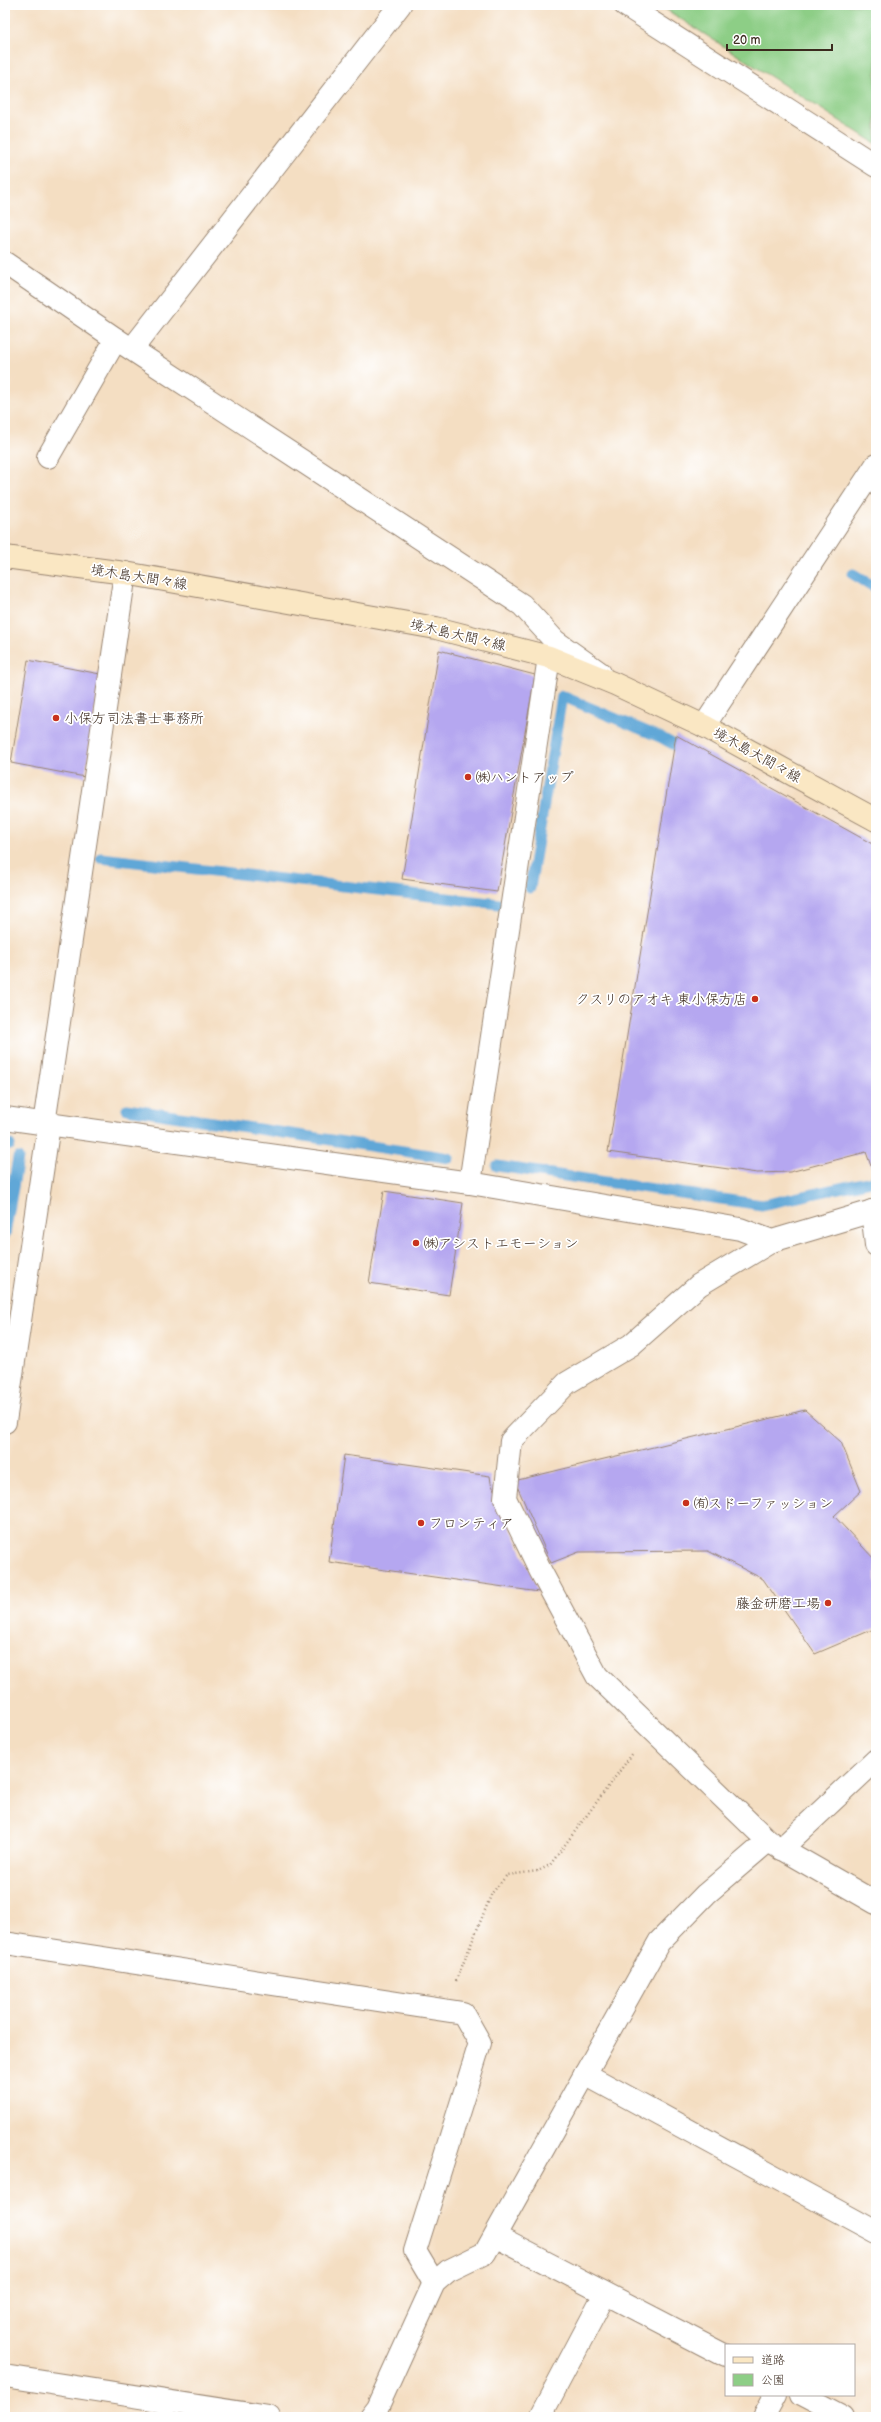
<svg xmlns="http://www.w3.org/2000/svg" width="881" height="2422" font-family="'Balsamiq Sans','Klee One',sans-serif">
<style>
.green{fill:#8dce86;stroke:#647c52}
.lines{fill:none;stroke-linecap:round;stroke-linejoin:round}
.stream{stroke:#61a7d7;stroke-width:11}
.building{fill:#b5a7f0}
.minor-casing{stroke:#988470;stroke-width:24}
.secondary-casing{stroke:#988470;stroke-width:24}
.path{stroke:#988470;stroke-width:2.5;stroke-dasharray:1 3;stroke-linecap:butt}
.minor{stroke:#fff;stroke-width:22}
.secondary{stroke:#fae7c3;stroke-width:22}
.poi-dot{fill:#c8321e;stroke:#fff;stroke-width:1.5}
.labels{text-anchor:middle;dominant-baseline:central;stroke-width:3.5;stroke-linejoin:round;paint-order:stroke}
.street-label{font-size:14px;fill:#3b2a1e;stroke:#fff}
.poi-label{font-size:14px;fill:#3b2a1e;stroke:#fff;text-anchor:start}
</style>
<rect width="100%" height="100%" fill="#fff"/>
<filter id="ink" filterUnits="userSpaceOnUse"><feTurbulence type="fractalNoise" baseFrequency=".025" numOctaves="2"/><feDisplacementMap in="SourceGraphic" scale="8" xChannelSelector="R" yChannelSelector="G"/><feConvolveMatrix kernelMatrix="1 2 1 2 8 2 1 2 1" color-interpolation-filters="sRGB"/></filter>
<filter id="wash" filterUnits="userSpaceOnUse"><feTurbulence type="fractalNoise" baseFrequency=".012" numOctaves="4" result="noise"/><feDisplacementMap in="SourceGraphic" scale="16" xChannelSelector="R" yChannelSelector="G"/><feGaussianBlur stdDeviation="0.9" result="paint"/><feColorMatrix in="noise" values="0 0 0 0 0 0 0 0 0 0 0 0 0 0 0 0 0 1.4 0 .05"/><feComposite in="paint" operator="in"/></filter>
<g filter="url(#wash)">
<rect width="100%" height="100%" fill="#f4dec2"/>
<polygon class="green" points="659,5 876,5 876,144"/>
<g class="lines">
<g class="stream">
<polyline points="853,574 876,588"/>
<polyline points="101,858 499,904"/>
<polyline points="530,888 562,696 662,738 687,752"/>
<polyline points="127,1109 449,1158"/>
<polyline points="5,1144 10,1145"/>
<polyline points="497,1166 762,1205 876,1180"/>
<polyline points="5,1234 18,1158"/>
</g>
</g>
<g id="blocks">
<g class="building">
<polygon points="439,650 535,675 497,892 402,879"/>
<polygon points="28,660 100,674 85,777 11,763"/>
<polygon points="676,735 876,846 876,1165 871,1166 866,1152 790,1172 757,1173 608,1152"/>
<polygon points="384,1191 463,1203 449,1295 369,1283"/>
<polygon points="805,1410 841,1442 861,1491 834,1516 876,1561 876,1628 815,1654 763,1579 708,1551 579,1552 551,1563 517,1486 518,1480"/>
<polygon points="344,1455 490,1476 491,1483 539,1592 329,1562"/>
</g>
</g>
</g>
<g filter="url(#ink)">
<use href="#blocks" fill-opacity="0" stroke="#988470" stroke-width="1"/>
<g class="lines">
<g class="minor-casing">
<g id="minor">
<polyline points="625,5 876,166"/>
<polyline points="5,263 116,339 522,605 555,641 600,673"/>
<polyline points="132,349 400,5"/>
<polyline points="48,457 116,339"/>
<polyline points="704,726 876,465"/>
<polyline points="5,1118 470,1183 740,1229 772,1241 876,1210"/>
<polyline points="44,1124 125,573"/>
<polyline points="470,1183 549,657"/>
<polyline points="872,1211 876,1245"/>
<polyline points="772,1241 699,1285 631,1345 567,1383 511,1441 505,1498 540,1570 597,1676 768,1841 876,1903"/>
<polyline points="5,1422 49,1125"/>
<polyline points="781,1849 876,1760"/>
<polyline points="5,1943 463,2013 480,2043 415,2251 434,2283"/>
<polyline points="585,2074 876,2232"/>
<polyline points="495,2236 726,2356"/>
<polyline points="5,2376 269,2417"/>
<polyline points="801,2395 843,2417"/>
<polyline points="370,2417 377,2408 434,2283 448,2271 485,2253 659,1942 706,1894 768,1841"/>
<polyline points="540,2417 605,2294"/>
<polyline points="763,2417 775,2395"/>
</g>
</g>
<g class="secondary-casing">
<polyline id="secondary" points="5,557 125,573 436,628 549,657 615,684 704,726 876,820"/>
</g>
<polyline class="path" points="456,1981 492,1893 507,1875 538,1871 550,1865 633,1753"/>
<use href="#minor" class="minor"/>
<use href="#secondary" class="secondary"/>
</g>
</g>
<g class="poi-dot">
<circle cx="56" cy="718" r="4"/>
<circle cx="468" cy="777" r="4"/>
<circle cx="755" cy="999" r="4"/>
<circle cx="416" cy="1243" r="4"/>
<circle cx="686" cy="1503" r="4"/>
<circle cx="421" cy="1523" r="4"/>
<circle cx="828" cy="1603" r="4"/>
</g>
<g class="labels">
<g class="street-label">
<text transform="translate(139 577) rotate(9)">境木島大間々線</text>
<text transform="translate(458 635) rotate(13)">境木島大間々線</text>
<text transform="translate(757 755) rotate(29)">境木島大間々線</text>
</g>
<g class="poi-label">
<text x="64" y="718">小保方司法書士事務所</text>
<text x="476" y="777">㈱ハントアップ</text>
<text x="747" y="999" text-anchor="end">クスリのアオキ 東小保方店</text>
<text x="424" y="1243">㈱アシストエモーション</text>
<text x="694" y="1503">㈲スドーファッション</text>
<text x="429" y="1523">フロンティア</text>
<text x="820" y="1603" text-anchor="end">藤金研磨工場</text>
</g>
</g>
<rect width="881" height="2422" fill="none" stroke="#fff" stroke-width="20"/>
<rect x="725" y="2344" width="130" height="52" fill="#ffffff" stroke="#b1aaa5"/>
<rect x="733" y="2357" width="20" height="6" fill="#fae7c3" stroke="#b1aaa5"/>
<text x="761" y="2364" font-size="12" fill="#3b2a1e">道路</text>
<rect x="733" y="2374" width="20" height="12" fill="#8dce86" stroke="#b1aaa5"/>
<text x="761" y="2384" font-size="12" fill="#3b2a1e">公園</text>
<path d="M727 44v6h105v-6" fill="none" stroke="#3b2a1e" stroke-width="2"/>
<text x="733" y="44" font-size="12" fill="#3b2a1e" stroke="#ffffff" stroke-width="3" paint-order="stroke">20 m</text>
</svg>
